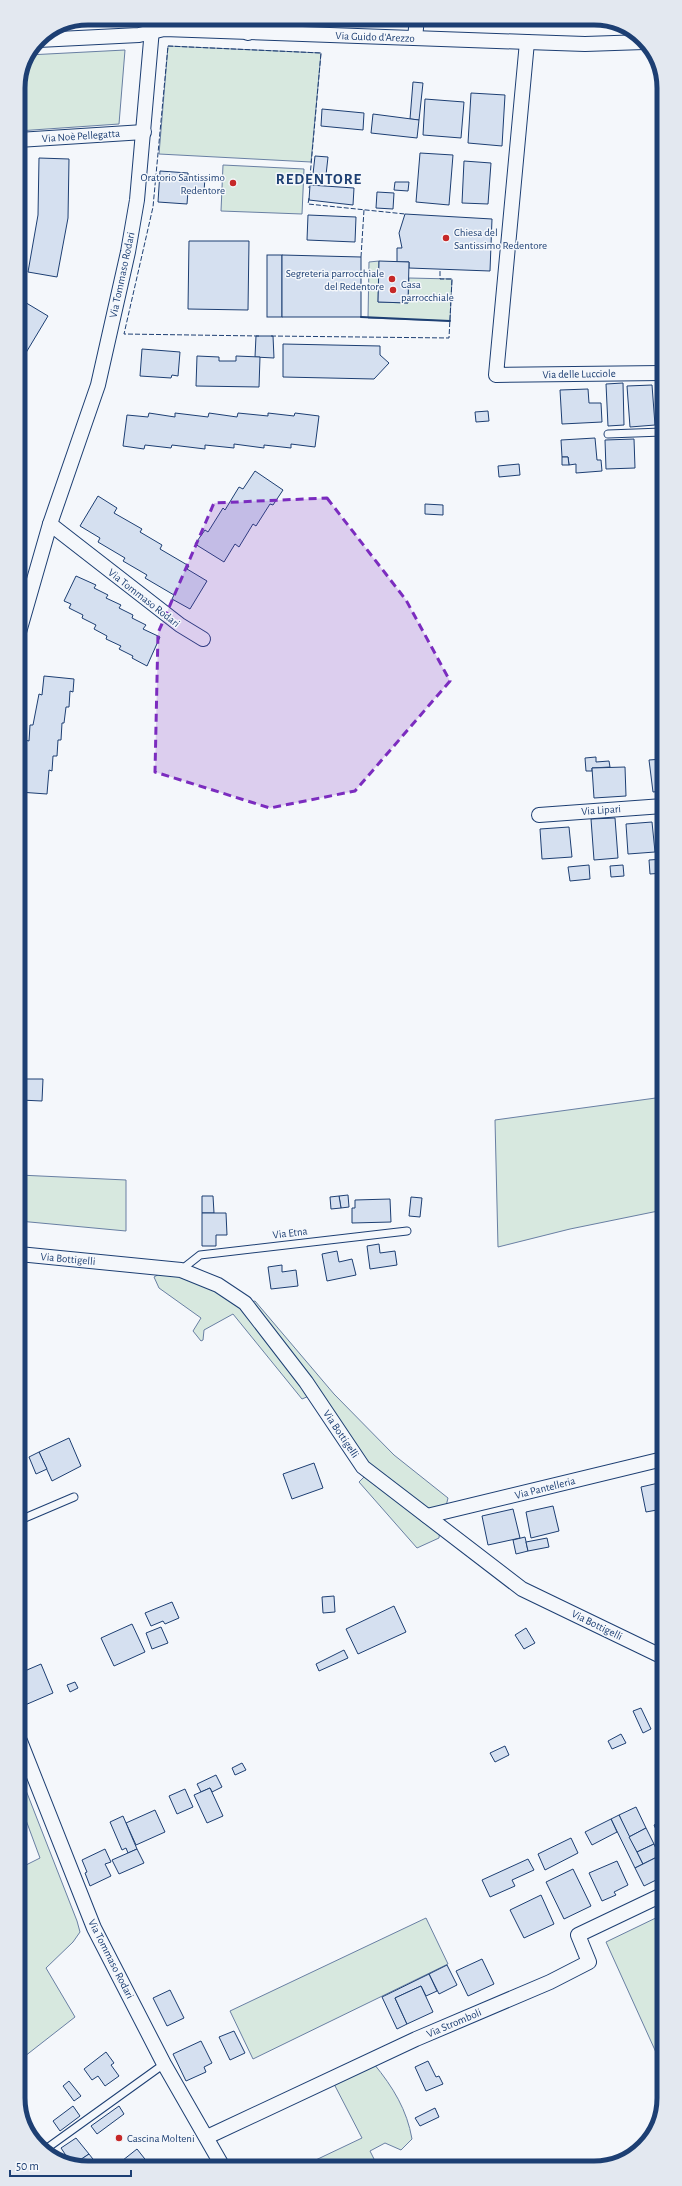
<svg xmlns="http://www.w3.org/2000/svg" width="682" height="2186" font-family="'Alegreya Sans',sans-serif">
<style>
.green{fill:#d7e8df;stroke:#687fa3}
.building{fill:#d5e0f0;stroke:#1d3f73}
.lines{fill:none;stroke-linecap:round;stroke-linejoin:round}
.lane-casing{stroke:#1d3f73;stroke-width:9}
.street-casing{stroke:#1d3f73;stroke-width:16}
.lane{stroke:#f4f7fb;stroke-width:7}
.street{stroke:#f4f7fb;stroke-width:14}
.fence{stroke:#1d3f73;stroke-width:1;stroke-dasharray:5 2;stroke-linecap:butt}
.wall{stroke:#1d3f73;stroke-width:2}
.marked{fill:#7b2cbf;fill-opacity:0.2;stroke:#7b2cbf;stroke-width:3;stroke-dasharray:8 5;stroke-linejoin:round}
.poi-dot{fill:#c62828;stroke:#f4f7fb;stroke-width:1.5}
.labels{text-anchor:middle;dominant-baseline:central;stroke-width:3;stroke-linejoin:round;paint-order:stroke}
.street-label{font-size:11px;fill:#1d3f73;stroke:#f4f7fb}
.poi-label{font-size:11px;fill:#1d3f73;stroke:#f4f7fb;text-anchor:start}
.district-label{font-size:15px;font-weight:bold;letter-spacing:1px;fill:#1d3f73;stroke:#f4f7fb}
.rim{fill:none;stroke:#1d3f73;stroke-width:5}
</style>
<rect width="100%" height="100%" fill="#f4f7fb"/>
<g class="green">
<polygon points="337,18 409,18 403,25 337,23"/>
<polygon points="168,46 321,53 311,162 159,154"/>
<path d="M125,50L119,124L18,131C18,107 14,75 28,55Z"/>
<polygon points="223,165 304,169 302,214 221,211"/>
<polygon points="379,261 378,302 408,303 409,278 452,279 450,321 368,318 369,262"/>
<polygon points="663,1097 663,1210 570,1229 498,1247 495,1120"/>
<polygon points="19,1175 126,1180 126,1231 19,1221"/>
<polygon points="172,1271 216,1289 242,1306 309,1396 302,1399 233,1314 204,1330 203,1340 201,1341 193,1331 201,1318 159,1288 154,1277 161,1273"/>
<polygon points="255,1301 334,1394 394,1455 448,1498 445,1510 427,1514 364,1465 245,1303"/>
<polygon points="368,1473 440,1529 439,1538 417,1548 359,1482"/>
<polygon points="20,1775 77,1921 80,1932 73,1942 46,1968 75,2017 20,2060 20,1868 40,1858 20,1804"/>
<polygon points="664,1914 664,2070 606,1942"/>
<polygon points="426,1918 448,1964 253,2059 230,2011"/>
<path d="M374,2064C393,2087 407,2110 412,2139L401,2150L385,2143L370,2151L378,2167H301L362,2138L333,2082Z"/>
</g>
<g class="building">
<polygon points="96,18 126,18 126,24 96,25"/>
<polygon points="413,82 423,83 419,120 410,119"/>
<polygon points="471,93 505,95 502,146 468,143"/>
<polygon points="425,99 464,102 461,138 423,135"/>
<polygon points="322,109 364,113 363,130 321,126"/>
<polygon points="373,114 419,120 417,138 371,133"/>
<polygon points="420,153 453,155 449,205 416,202"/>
<polygon points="315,156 328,157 326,175 313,174"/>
<polygon points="39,158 69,159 68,218 57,277 28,272 38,215"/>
<polygon points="464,161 491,163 488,204 462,203"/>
<polygon points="160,171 188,173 188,176 205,177 204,192 188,191 187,204 158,202"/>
<polygon points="395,182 409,182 408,191 394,190"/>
<polygon points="310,185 354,188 353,205 309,200"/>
<polygon points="377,192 394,193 393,209 376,208"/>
<polygon points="405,214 492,219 490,271 409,268 409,262 397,262 397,248 402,248 399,233"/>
<polygon points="308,215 356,217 355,242 307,240"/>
<polygon points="189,241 249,241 248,310 188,309"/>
<rect x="267" y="255" width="15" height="62"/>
<polygon points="282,255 361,257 361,317 282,317"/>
<polygon points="379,261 409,262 408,303 378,302"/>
<polygon points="23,301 48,316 18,366 18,309"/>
<polygon points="256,336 273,336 274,358 255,357"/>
<polygon points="283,344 380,346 380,355 389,363 374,379 283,377"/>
<polygon points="142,349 180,352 178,376 172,375 171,378 140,376"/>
<polygon points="197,356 219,357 219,361 236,361 236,356 260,357 259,387 196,386"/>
<polygon points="623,383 624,425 608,426 606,384"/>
<polygon points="652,385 655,425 630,427 627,386"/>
<polygon points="588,389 589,403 601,403 602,422 562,424 560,390"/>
<polygon points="488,411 489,421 476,422 475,412"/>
<polygon points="149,413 175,417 175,413 208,417 209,413 237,417 238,413 268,416 268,413 294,416 295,413 319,416 315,447 291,444 291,448 264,445 264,448 234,444 234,448 205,445 205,449 172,445 171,448 145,445 144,449 123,446 127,415 148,417"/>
<polygon points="595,438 597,460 601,460 602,471 576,473 576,464 569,465 568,457 562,457 561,440"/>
<polygon points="634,439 635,468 606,469 605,440"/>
<polygon points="562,457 568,457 569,465 562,465"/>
<polygon points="519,464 520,475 499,477 498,466"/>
<polygon points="255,471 283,490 273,505 270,504 256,526 253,524 239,547 235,544 224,562 195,544 205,530 208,532 223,508 225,510 239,487 243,489"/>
<polygon points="98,496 117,508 114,513 142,529 140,532 162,545 160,549 189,566 187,569 207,581 190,609 172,599 174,595 145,578 147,575 123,561 125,558 98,542 100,538 80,526"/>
<polygon points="425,504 443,505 443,515 425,514"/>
<polygon points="76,576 96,585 94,588 108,595 106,598 121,605 119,608 133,615 132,618 146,625 143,629 160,637 147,666 132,658 133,656 119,649 121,646 106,639 107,636 94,629 96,625 82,618 83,615 69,608 71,604 64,601"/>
<polygon points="44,676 74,679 73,692 70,691 69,707 66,707 64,723 62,723 61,740 58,740 57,756 53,756 52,771 49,770 47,794 19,792 21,757 24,757 25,740 29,741 30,725 33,725 39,694 42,695"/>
<polygon points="596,757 596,762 609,761 610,767 592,768 592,771 586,771 585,758"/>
<polygon points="662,759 662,791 653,792 649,760"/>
<polygon points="625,767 626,796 594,798 592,768"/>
<polygon points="615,818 618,858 594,860 591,819"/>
<polygon points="652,822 655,852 628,854 626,824"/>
<polygon points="569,827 572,857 542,859 540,829"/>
<polygon points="663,859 663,873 650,874 649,860"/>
<polygon points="589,865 590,879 570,881 568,867"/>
<polygon points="623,865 624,876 611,877 610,866"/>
<polygon points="20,1079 43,1079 42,1101 20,1100"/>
<polygon points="348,1195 349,1207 341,1208 339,1196"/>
<polygon points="202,1196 213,1196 214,1213 202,1213"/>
<polygon points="339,1196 341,1208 331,1209 330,1197"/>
<polygon points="411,1197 422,1198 420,1217 409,1216"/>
<polygon points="390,1199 391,1222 352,1223 352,1208 355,1208 355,1200"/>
<polygon points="202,1213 226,1213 227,1235 216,1235 216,1246 202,1246"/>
<polygon points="379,1244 380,1253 395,1251 397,1265 370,1269 367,1246"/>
<polygon points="337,1251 339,1262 352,1259 356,1275 327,1281 322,1254"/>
<polygon points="282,1265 282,1272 296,1270 298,1286 271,1289 268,1267"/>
<polygon points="69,1438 81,1466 52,1481 39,1452"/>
<polygon points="39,1452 47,1469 36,1474 29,1457"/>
<polygon points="314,1463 323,1488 292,1499 283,1474"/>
<polygon points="663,1482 663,1516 658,1517 657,1510 646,1512 641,1487"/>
<polygon points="553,1506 559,1531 531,1538 526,1512"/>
<polygon points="513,1509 520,1538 488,1545 482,1516"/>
<polygon points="525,1537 528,1551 516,1554 513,1540"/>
<polygon points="547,1538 549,1547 528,1551 526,1542"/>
<polygon points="334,1596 335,1612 323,1613 322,1597"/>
<polygon points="172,1602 179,1618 165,1624 163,1621 151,1626 145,1613"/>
<polygon points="394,1606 406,1632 358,1654 346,1629"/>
<polygon points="132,1624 145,1652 114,1666 101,1638"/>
<polygon points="161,1627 168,1643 152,1649 146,1633"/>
<polygon points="526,1628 535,1643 524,1649 515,1635"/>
<polygon points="344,1650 348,1658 319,1671 316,1664"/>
<polygon points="41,1664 53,1693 25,1705 20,1693 20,1673"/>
<polygon points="75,1682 78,1688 70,1692 67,1685"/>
<polygon points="641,1708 651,1729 643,1733 633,1711"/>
<polygon points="621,1734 626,1743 612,1749 608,1741"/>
<polygon points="505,1746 509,1755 495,1762 490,1753"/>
<polygon points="242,1763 246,1770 235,1775 232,1768"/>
<polygon points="216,1775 222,1787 212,1792 210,1788 201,1792 197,1784"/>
<polygon points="210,1788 223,1816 207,1823 194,1795"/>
<polygon points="185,1789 193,1807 177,1814 169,1796"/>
<polygon points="636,1807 646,1828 629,1837 619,1815"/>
<polygon points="155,1810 165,1832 136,1845 126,1823"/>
<polygon points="619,1815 643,1864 635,1868 611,1819"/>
<polygon points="123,1816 137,1849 128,1853 126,1848 122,1850 110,1822"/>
<polygon points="611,1819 617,1832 592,1845 585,1832"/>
<polygon points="664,1820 664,1840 661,1841 654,1825"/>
<polygon points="646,1828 654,1844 637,1852 629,1837"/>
<polygon points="571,1838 578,1853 545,1870 538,1854"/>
<polygon points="654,1844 659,1856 643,1864 637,1852"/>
<polygon points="105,1849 111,1862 105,1864 111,1876 90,1886 85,1873 87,1872 82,1860"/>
<polygon points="137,1849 144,1863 119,1874 112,1860"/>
<polygon points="659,1856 664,1864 664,1876 644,1886 635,1868"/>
<polygon points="528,1859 534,1870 512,1880 515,1886 490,1897 482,1880"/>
<polygon points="617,1861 628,1885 614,1892 616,1895 602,1901 589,1873"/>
<polygon points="573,1869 591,1906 564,1919 546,1882"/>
<polygon points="541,1895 554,1924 524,1938 510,1910"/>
<polygon points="482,1959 494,1984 468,1996 456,1971"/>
<polygon points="447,1965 457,1985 439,1994 429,1974"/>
<polygon points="429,1974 437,1991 426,1996 421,1986 395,1998 407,2024 397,2029 382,1997"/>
<polygon points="421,1986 433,2012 407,2024 395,1998"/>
<polygon points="170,1990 184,2018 167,2026 153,1998"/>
<polygon points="234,2031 245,2053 230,2060 219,2037"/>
<polygon points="201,2041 212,2063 204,2067 206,2072 186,2081 173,2054"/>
<polygon points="106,2052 114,2063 111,2065 119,2076 105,2086 98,2076 92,2080 84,2069"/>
<polygon points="428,2061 436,2077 439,2076 443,2084 426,2091 415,2067"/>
<polygon points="69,2081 81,2096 74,2101 63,2086"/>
<polygon points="73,2106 80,2116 60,2131 53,2121"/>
<polygon points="119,2106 124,2114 97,2134 91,2126"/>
<polygon points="435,2108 439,2117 420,2126 415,2118"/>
<polygon points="76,2138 89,2154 74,2164 71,2163 61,2148"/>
<polygon points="137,2149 152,2168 113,2168"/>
<polygon points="89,2154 100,2168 83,2168 74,2164"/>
</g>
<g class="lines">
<g class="lane-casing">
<g id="lane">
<polyline points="608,434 662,432"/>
<polyline points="181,1270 200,1255 407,1231"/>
<polyline points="20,1520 74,1497"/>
<polyline points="43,2151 164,2064"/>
</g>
</g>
<g class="street-casing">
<g id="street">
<polyline points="248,33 249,18"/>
<polyline points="415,38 417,18"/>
<polyline points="38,40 139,35 164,29 527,42 585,44 644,42"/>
<polyline points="527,42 496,375 662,373"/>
<polyline points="18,140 144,132"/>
<polyline points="50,524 180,625 203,639"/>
<polyline points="19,632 50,524 98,385 128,252 137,200 153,18"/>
<polyline points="539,815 663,806"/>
<polyline points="19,1254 181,1270 218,1285 245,1303 306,1382 363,1467 522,1589 663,1657"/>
<polyline points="427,1516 663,1459"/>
<polyline points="20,1741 94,1928 164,2064 223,2167"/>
<polyline points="207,2137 416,2039 550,1982 589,1962 578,1935 664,1894"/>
</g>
</g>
<use href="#lane" class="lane"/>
<use href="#street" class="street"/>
<g class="fence">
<polyline points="309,198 308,204 405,214"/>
<polyline points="361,257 364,210"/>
<polyline points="259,336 124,334 153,207 168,46 321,53 309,188"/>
<polyline points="271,336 449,338 452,279 440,279 440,269"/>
</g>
<polyline class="wall" points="361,317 450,321"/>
</g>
<path class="marked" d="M327,498L406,600L450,681L355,791L270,808L155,772L158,633L214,503Z"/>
<g class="poi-dot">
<circle cx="233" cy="183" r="4"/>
<circle cx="446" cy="238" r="4"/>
<circle cx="392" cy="279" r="4"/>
<circle cx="393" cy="290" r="4"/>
<circle cx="119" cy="2138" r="4"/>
</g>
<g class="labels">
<g class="street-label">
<text transform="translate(375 37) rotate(2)">Via Guido d'Arezzo</text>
<text transform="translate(81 136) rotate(-4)">Via Noè Pellegatta</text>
<text transform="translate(122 275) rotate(-78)">Via Tommaso Rodari</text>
<text transform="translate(579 374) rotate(-1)">Via delle Lucciole</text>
<text transform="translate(144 598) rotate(38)">Via Tommaso Rodari</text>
<text transform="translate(601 810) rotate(-4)">Via Lipari</text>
<text transform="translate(290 1233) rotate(-7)">Via Etna</text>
<text transform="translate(68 1259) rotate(5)">Via Bottigelli</text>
<text transform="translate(341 1434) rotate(56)">Via Bottigelli</text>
<text transform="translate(545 1488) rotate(-14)">Via Pantelleria</text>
<text transform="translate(597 1625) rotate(26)">Via Bottigelli</text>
<text transform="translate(111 1959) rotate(63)">Via Tommaso Rodari</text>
<text transform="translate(454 2023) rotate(-23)">Via Stromboli</text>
</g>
<g class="poi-label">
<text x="225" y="177" text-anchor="end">Oratorio Santissimo<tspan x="225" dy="13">Redentore</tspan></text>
<text x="454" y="232">Chiesa del<tspan x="454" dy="13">Santissimo Redentore</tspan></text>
<text x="384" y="273" text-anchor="end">Segreteria parrocchiale<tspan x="384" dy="13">del Redentore</tspan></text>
<text x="401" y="284">Casa<tspan x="401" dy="13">parrocchiale</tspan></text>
<text x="127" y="2138">Cascina Molteni</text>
</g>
<g class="district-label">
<text x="319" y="179">REDENTORE</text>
</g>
</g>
<path d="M0 0H682V2186H0ZM88 25H594A63 63 0 0 1 657 88V2098A63 63 0 0 1 594 2161H88A63 63 0 0 1 25 2098V88A63 63 0 0 1 88 25Z" fill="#e3e8f0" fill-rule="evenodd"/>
<path class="rim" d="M88 25H594A63 63 0 0 1 657 88V2098A63 63 0 0 1 594 2161H88A63 63 0 0 1 25 2098V88A63 63 0 0 1 88 25Z"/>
<path d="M10 2170v6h121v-6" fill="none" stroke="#1d3f73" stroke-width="2"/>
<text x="16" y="2170" font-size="12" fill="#1d3f73" stroke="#f4f7fb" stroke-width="3" paint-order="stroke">50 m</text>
</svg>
